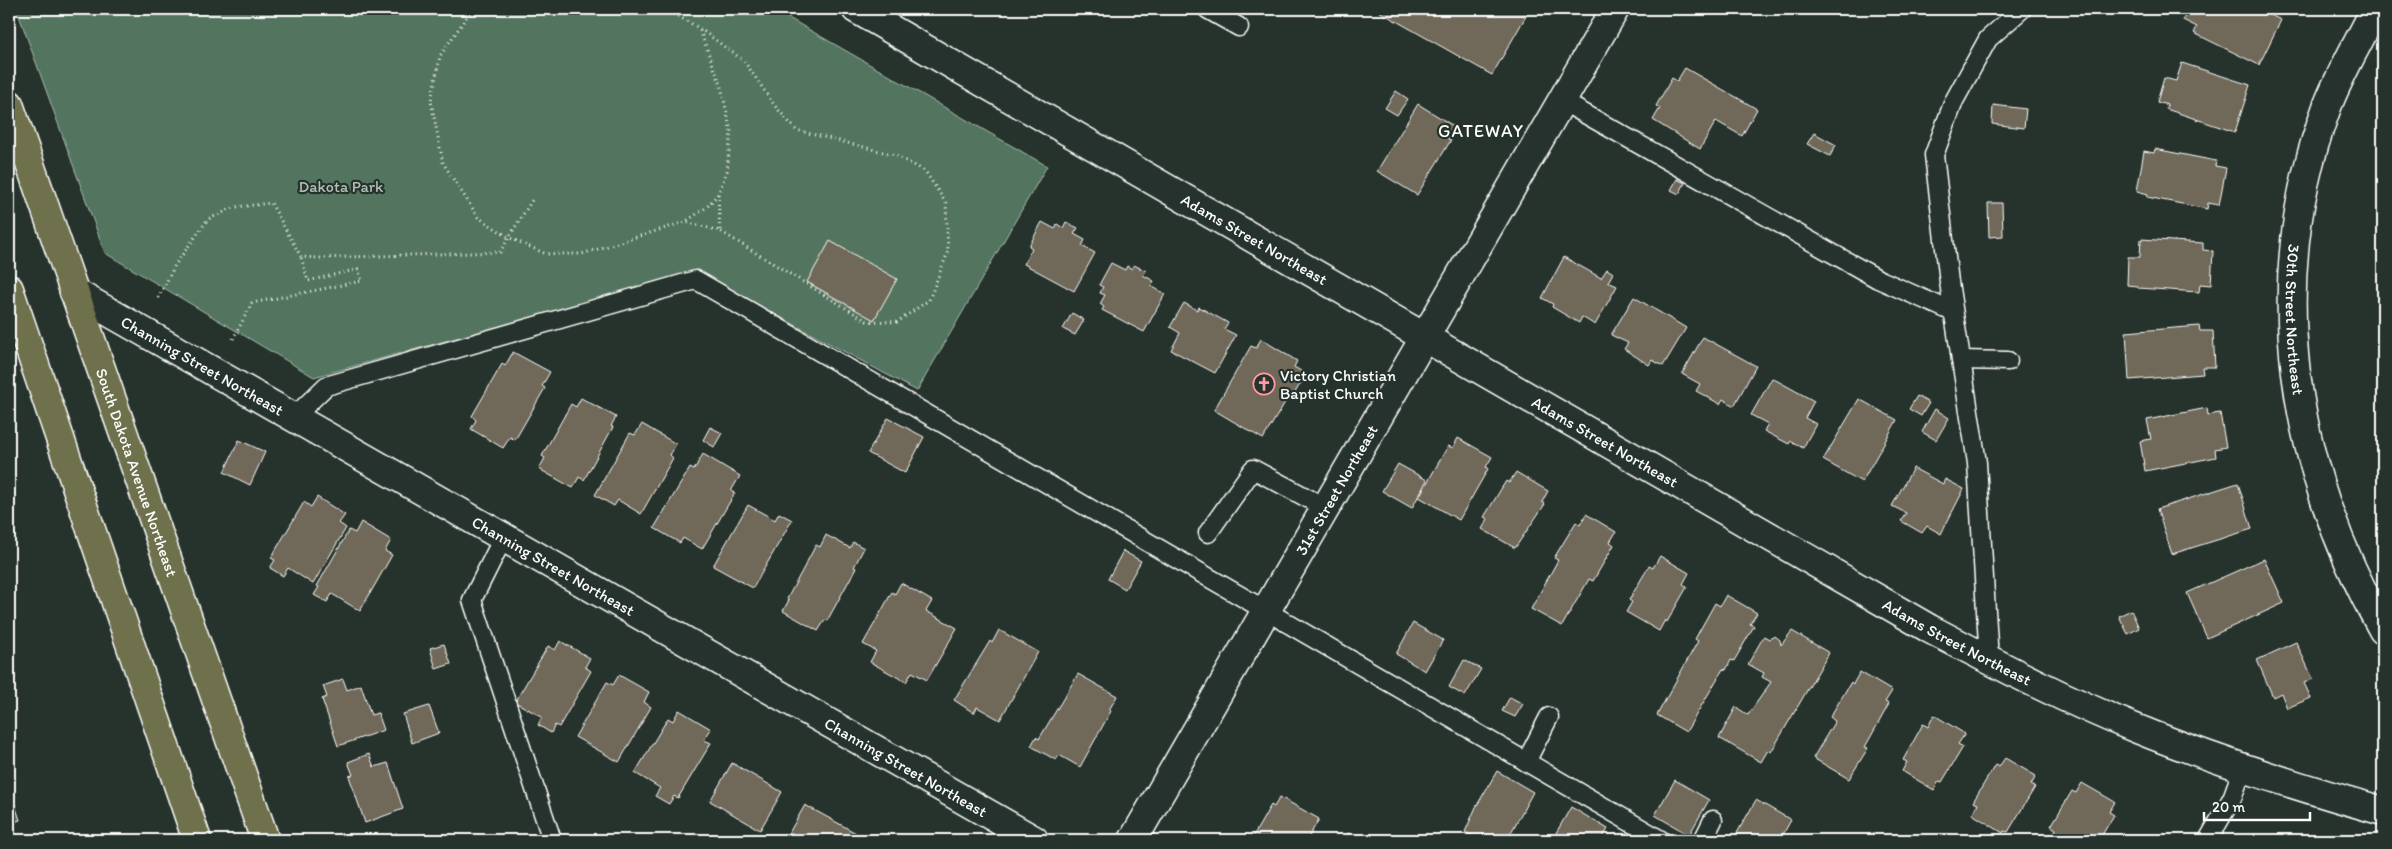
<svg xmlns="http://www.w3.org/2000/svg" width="2392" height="849" font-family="Itim,sans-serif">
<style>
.green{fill:#53745f;stroke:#a9baaf}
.building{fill:#706858;stroke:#fff}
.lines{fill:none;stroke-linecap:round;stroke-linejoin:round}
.service-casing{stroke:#fff;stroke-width:21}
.minor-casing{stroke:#fff;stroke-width:31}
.primary-casing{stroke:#fff;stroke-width:31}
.path{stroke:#fff;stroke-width:3;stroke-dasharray:1 4;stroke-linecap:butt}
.service{stroke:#26332d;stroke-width:18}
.minor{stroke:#26332d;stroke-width:28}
.primary{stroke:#6e714b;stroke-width:28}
.labels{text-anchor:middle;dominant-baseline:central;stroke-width:4.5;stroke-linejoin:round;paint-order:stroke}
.park-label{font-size:16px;fill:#b2c0b7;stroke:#26332d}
.street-label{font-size:16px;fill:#fff;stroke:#26332d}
.poi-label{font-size:16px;fill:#fff;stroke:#26332d;text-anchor:start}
.neighbourhood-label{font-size:18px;letter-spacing:1px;fill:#fff;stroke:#26332d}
</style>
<rect width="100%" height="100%" fill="#26332d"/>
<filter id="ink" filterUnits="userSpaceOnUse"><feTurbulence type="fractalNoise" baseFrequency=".02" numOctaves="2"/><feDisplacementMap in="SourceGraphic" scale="10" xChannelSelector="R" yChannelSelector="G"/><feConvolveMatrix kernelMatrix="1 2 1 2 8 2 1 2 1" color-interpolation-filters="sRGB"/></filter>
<g filter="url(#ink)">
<polygon class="green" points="21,9 773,9 1047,166 917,391 697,272 314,377 105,253 17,10"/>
<g class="building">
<polygon points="1375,9 1530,9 1492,75"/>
<polygon points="2188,9 2257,9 2281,20 2259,65 2194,33 2197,27 2183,20"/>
<polygon points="2182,63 2250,85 2235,132 2166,109 2167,105 2157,102 2164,78 2176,81"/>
<polygon points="1685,68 1757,109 1742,136 1716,121 1700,149 1653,120 1660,108 1656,106 1672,78 1677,81"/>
<polygon points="1396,91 1408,99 1397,115 1385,108"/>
<polygon points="1418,104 1455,127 1448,139 1451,140 1417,195 1377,171"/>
<polygon points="1993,105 2026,109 2024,128 1992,124"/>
<polygon points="1814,133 1836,145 1830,156 1807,144"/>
<polygon points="2155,149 2216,161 2215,166 2226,168 2219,205 2208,203 2207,209 2147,197 2148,194 2137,191 2144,151 2154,153"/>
<polygon points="1677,179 1685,183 1679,194 1671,190"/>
<polygon points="1988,203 2002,203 2003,236 1989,237"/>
<polygon points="1042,222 1055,229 1057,224 1063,228 1066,222 1078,228 1074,234 1085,240 1082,246 1095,253 1074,291 1024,264 1032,248 1029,246"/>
<polygon points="2141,239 2203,243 2203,250 2213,251 2211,285 2200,284 2199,292 2138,288 2138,286 2127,285 2128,257 2140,257"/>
<polygon points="830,241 897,279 874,320 807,282"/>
<polygon points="1564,257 1601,278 1607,269 1613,273 1608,282 1617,286 1595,325 1582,317 1579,323 1552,307 1553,304 1542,298"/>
<polygon points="1111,263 1125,270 1127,266 1132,269 1134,265 1146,271 1143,275 1154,281 1151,286 1165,294 1144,332 1102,310 1104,307 1100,304 1105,295 1100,293 1103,287 1099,285"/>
<polygon points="1634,297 1686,328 1663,366 1652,360 1649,365 1624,349 1628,343 1611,335"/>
<polygon points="1184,303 1197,310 1199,307 1228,323 1224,329 1236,335 1215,373 1171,350 1180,333 1170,327"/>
<polygon points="1072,313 1084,320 1075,335 1063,329"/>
<polygon points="2199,326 2200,331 2213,331 2215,367 2202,367 2203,374 2129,380 2126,332"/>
<polygon points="1703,337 1756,366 1734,406 1723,399 1720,404 1696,391 1700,384 1682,374"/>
<polygon points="1261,339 1297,361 1294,367 1306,374 1293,396 1290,394 1263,439 1214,410 1251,346 1256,348"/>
<polygon points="513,352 550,372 542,386 545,388 515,440 510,437 503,448 471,429 476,420 472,416 502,364 505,366"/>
<polygon points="1772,378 1814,401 1805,418 1816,424 1803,448 1791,441 1789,444 1764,431 1768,424 1751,415"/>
<polygon points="1917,396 1929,403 1921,416 1909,409"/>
<polygon points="581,398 616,417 611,426 613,427 584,480 579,477 573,488 539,469 545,458 542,456 571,404 576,407"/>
<polygon points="1859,399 1897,420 1862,482 1823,460"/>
<polygon points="2207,408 2208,415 2220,413 2226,447 2215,449 2216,457 2145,471 2140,441 2151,439 2147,420"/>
<polygon points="1935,409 1949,418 1936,440 1922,432"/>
<polygon points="888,418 924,437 905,473 868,453"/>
<polygon points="642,424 676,444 670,455 673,458 641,514 618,500 614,506 595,495 630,433 635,435"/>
<polygon points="710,427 722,433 714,447 703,440"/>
<polygon points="1458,438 1492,457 1486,467 1488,469 1459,520 1419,497 1448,446 1453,448"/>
<polygon points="239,440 265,452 250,485 224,472"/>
<polygon points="703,454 740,476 731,491 735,493 702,549 683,538 680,543 654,528 690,468 694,470"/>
<polygon points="1398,464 1427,480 1412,508 1382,491"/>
<polygon points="1913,468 1943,484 1945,479 1964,489 1941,534 1927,526 1922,533 1901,521 1906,513 1892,506"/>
<polygon points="1516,472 1548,491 1542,502 1545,504 1515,548 1482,529 1488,519 1484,517 1506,481 1509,483"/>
<polygon points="2238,483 2252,529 2172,554 2157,509"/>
<polygon points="317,497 345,515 339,523 346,528 313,584 288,568 283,576 270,568 275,560 271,558 304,502 311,507"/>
<polygon points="748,505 775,520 779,513 792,520 753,588 713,566"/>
<polygon points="1586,514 1616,532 1610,542 1614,545 1593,581 1589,579 1562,626 1531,609 1558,560 1554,558 1576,522 1580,525"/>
<polygon points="361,522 391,540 385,551 392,555 360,611 332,594 327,602 314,595 319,587 317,586 349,530 355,533"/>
<polygon points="826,535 850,548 853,542 864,548 854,567 856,568 827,621 825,620 818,631 783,611 789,600 787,599 816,545 820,547"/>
<polygon points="1123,551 1141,561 1125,589 1108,579"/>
<polygon points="1660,556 1689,573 1683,584 1687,587 1667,622 1665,620 1659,631 1626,612 1632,602 1629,600 1649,566 1653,568"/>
<polygon points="2264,559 2284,603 2207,638 2187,593"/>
<polygon points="901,583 932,601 926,611 957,628 927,680 912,672 906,682 870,662 876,651 863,644 892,592 895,594"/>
<polygon points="1726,595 1757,613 1750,624 1754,626 1734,661 1731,660 1726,670 1723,669 1686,732 1657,715 1698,641 1695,639 1715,603 1720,606"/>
<polygon points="2131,610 2139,628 2128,634 2119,616"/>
<polygon points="1413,623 1443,640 1425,671 1396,654"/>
<polygon points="999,630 1038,652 1000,720 977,707 974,713 954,700 990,641 992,643"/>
<polygon points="1792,631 1829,653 1771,752 1768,750 1761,762 1719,738 1736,707 1748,715 1771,682 1762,677 1764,673 1748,664 1764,636 1769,639 1775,636 1780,640 1781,645"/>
<polygon points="560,641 590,658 585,667 591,671 559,727 555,725 551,733 538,725 542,717 515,702 548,646 555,650"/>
<polygon points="2296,642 2313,679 2304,683 2311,698 2287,708 2281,693 2273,697 2257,660"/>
<polygon points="444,644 451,664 436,669 430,648"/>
<polygon points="1464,660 1481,669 1465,696 1449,687"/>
<polygon points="1860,672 1892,691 1885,702 1889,704 1865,747 1868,748 1849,779 1813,758 1835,721 1830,717 1851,682 1853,684"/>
<polygon points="1078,674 1117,696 1109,710 1111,711 1080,767 1059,755 1056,760 1031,746 1036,737 1039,739"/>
<polygon points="619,675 649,692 644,702 651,707 619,762 575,737 607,682 613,685"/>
<polygon points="343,679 347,690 361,685 371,715 378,713 384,730 338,746 322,699 327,697 323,686"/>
<polygon points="1510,697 1523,704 1515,717 1502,711"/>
<polygon points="429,706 439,733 412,743 403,714"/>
<polygon points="679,710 711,729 704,740 711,743 678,798 674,796 669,804 655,796 660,788 635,773 668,718 673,721"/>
<polygon points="1934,715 1965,734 1958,744 1963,747 1942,782 1939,781 1934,790 1902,771 1907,762 1903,760 1923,724 1928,727"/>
<polygon points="369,754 374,767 388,763 403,809 365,823 349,776 353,775 348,762"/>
<polygon points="2005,758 2036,776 2031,785 2035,787 2008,832 2004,831 2003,833 1972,814 1978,804 1973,802 1995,765 1999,767"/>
<polygon points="732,763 782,792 760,830 710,801"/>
<polygon points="1497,771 1533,792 1507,840 1481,840 1465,832 1476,807"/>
<polygon points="9,774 13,785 9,786"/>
<polygon points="1675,780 1709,800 1689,835 1655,815"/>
<polygon points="2082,783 2115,802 2109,812 2114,815 2099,840 2051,840 2056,829 2051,826 2072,791 2076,793"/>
<polygon points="1280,797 1319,819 1307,840 1251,840 1271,805 1274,807"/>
<polygon points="1756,800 1791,820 1780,840 1733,840"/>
<polygon points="14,802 20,820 9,824 9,804"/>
<polygon points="805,805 856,833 852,840 785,840"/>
<polygon points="1571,807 1608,829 1601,840 1552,840"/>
<polygon points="397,833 400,840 373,840"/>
<polygon points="1348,833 1361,840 1344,840"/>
</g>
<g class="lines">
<g class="service-casing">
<g id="service">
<polyline points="1207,9 1239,27"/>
<polyline points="1562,101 1878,279 1953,312"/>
<polyline points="1961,360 2008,361"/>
<polyline points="294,417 326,386 696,280 1661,840"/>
<polyline points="1208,533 1253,469 1326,508"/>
<polyline points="504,536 472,600 552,840"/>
<polyline points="1989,660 1977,463 1949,282 1934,155 1954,101 1988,39 2022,9"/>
<polyline points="1526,762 1549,717"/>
<polyline points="1703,840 1713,820"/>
<polyline points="2208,840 2232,798 2243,768"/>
</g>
</g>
<g class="minor-casing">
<g id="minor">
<path id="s1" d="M856,9L1930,629C1997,664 2065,700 2135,728C2216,761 2299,787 2383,811"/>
<path id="s2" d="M2375,9C2359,42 2340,73 2327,107C2261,284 2292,468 2383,630"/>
<path id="s3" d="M74,292L1034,840"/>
<path id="s4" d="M1133,840L1615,9"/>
</g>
</g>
<g class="primary-casing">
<g id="primary">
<path id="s5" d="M9,104L265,840"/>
<polyline points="9,289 197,840"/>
</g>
</g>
<g class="path">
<polyline points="479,9 468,15 440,56 431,101 443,163 478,217 510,238 546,254 582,254 685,222 707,207 718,194 727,171 731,132 721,86 699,28"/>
<polyline points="665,9 699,28 744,61 775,106 796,130 895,155 925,171 946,203 948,252 929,300 897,322 867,321 720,231 685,222"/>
<polyline points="718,194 720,231"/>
<polyline points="158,298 175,265 208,219 236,207 271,203 301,257 319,258 500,252 534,197"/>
<polyline points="233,339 252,303 362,281 358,269 308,281 301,257"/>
</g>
<use href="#service" class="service"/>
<use href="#minor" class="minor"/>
<use href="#primary" class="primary"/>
</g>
</g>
<defs>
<g id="church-ring" transform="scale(1.125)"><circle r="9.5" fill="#26332d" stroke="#ff9aa2" stroke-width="1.5"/><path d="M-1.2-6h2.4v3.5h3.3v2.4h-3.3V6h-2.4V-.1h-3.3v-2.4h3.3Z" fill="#ff9aa2"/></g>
</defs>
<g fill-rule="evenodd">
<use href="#church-ring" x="1264" y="384"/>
</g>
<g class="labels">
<g class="park-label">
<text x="341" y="186">Dakota Park</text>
</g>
<g class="street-label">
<text stroke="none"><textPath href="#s1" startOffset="460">Adams Street Northeast</textPath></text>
<text stroke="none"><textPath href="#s2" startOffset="326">30th Street Northeast</textPath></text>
<text stroke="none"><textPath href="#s3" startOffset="148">Channing Street Northeast</textPath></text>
<text stroke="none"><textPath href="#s1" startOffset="865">Adams Street Northeast</textPath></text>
<text stroke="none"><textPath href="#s5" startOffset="390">South Dakota Avenue Northeast</textPath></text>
<text stroke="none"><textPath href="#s4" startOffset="405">31st Street Northeast</textPath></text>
<text stroke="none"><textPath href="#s3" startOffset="552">Channing Street Northeast</textPath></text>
<text stroke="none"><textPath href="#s1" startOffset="1270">Adams Street Northeast</textPath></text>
<text stroke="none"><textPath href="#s3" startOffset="958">Channing Street Northeast</textPath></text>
</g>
<g class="poi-label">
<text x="1280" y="375">Victory Christian<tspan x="1280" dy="18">Baptist Church</tspan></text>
</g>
<g class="neighbourhood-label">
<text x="1481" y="131">GATEWAY</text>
</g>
</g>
<rect width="2392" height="849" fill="none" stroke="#26332d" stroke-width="30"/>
<rect x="15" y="15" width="2362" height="819" fill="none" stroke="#fff" stroke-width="2" filter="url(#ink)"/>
<path d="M2204 812v8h106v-8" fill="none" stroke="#ffffff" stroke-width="2.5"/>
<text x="2212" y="812" font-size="15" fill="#ffffff" stroke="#26332d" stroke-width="4" paint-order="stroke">20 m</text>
</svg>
